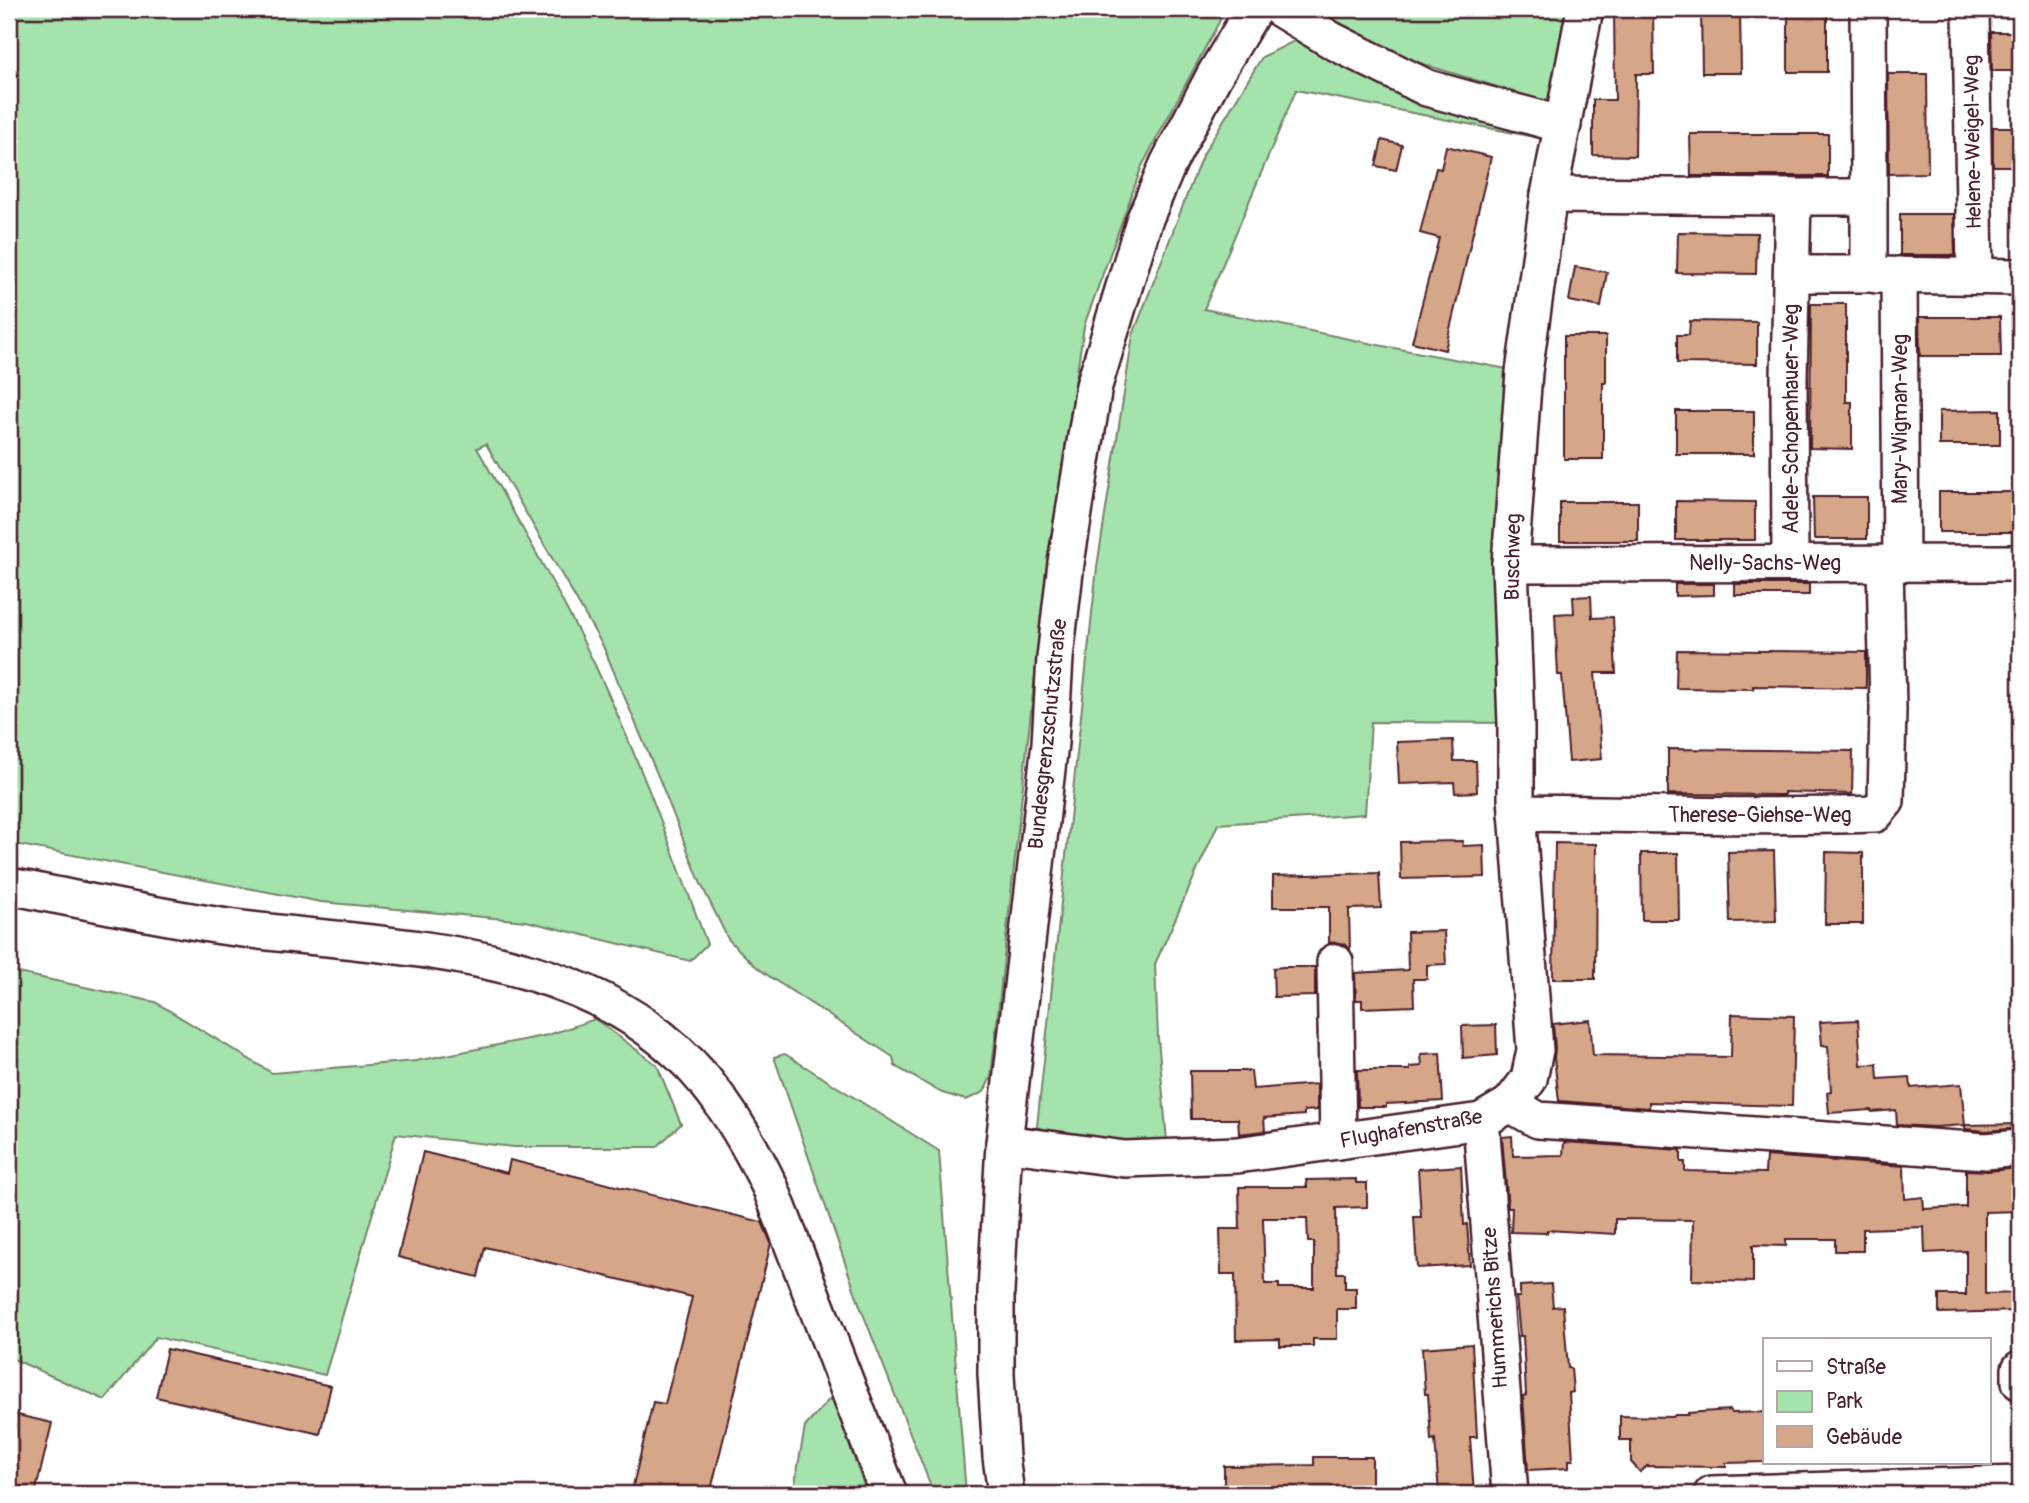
<svg xmlns="http://www.w3.org/2000/svg" width="2029" height="1503" font-family="Pangolin,sans-serif">
<style>
.green{fill:#a4e3ac;stroke:#77816c;stroke-width:2}
.building{fill:#d6a688;stroke:#4a1f2b;stroke-width:2;fill-rule:evenodd}
.lines{fill:none;stroke-linecap:round;stroke-linejoin:round}
.minor-casing{stroke:#4a1f2b;stroke-width:40}
.minor{stroke:#fff;stroke-width:35}
.labels{text-anchor:middle;dominant-baseline:central;stroke-width:5;stroke-linejoin:round;paint-order:stroke}
.street-label{font-size:21px;fill:#4a1f2b;stroke:#fff}
</style>
<rect width="100%" height="100%" fill="#fff"/>
<filter id="ink" filterUnits="userSpaceOnUse"><feTurbulence type="fractalNoise" baseFrequency=".0143" numOctaves="2"/><feDisplacementMap in="SourceGraphic" scale="14" xChannelSelector="R" yChannelSelector="G"/><feConvolveMatrix kernelMatrix="1 2 1 2 8 2 1 2 1" color-interpolation-filters="sRGB"/></filter>
<g filter="url(#ink)">
<g class="green">
<path d="M9,9H1226L1142,166L1084,326L1047,565L991,1077L984,1092L966,1100L942,1093L895,1066L893,1057L770,977L753,964L728,939L701,884L658,776L603,646L486,444L477,448C517,519 558,589 594,663C637,754 672,849 707,944L690,961L526,921L321,902L9,843Z"/>
<polygon points="1317,9 1572,9 1547,102 1413,61 1317,11"/>
<polygon points="1294,41 1427,88 1559,142 1296,90 1204,309 1383,346 1524,372 1516,723 1371,722 1365,814 1218,824 1155,964 1158,1038 1167,1141 1048,1143 1037,1126 1097,567 1133,335 1202,156 1262,57"/>
<polygon points="9,971 155,1002 272,1073 416,1061 548,1035 595,1019 657,1065 681,1124 657,1147 514,1147 396,1134 325,1375 156,1337 105,1400 9,1357"/>
<polygon points="785,1054 939,1151 966,1494 934,1494 860,1306 774,1057"/>
<polygon points="832,1396 867,1494 793,1494 805,1427"/>
</g>
<g class="building">
<polygon points="1614,9 1653,9 1654,74 1636,74 1635,156 1593,155 1593,100 1615,100"/>
<polygon points="1701,9 1740,9 1741,73 1702,73"/>
<rect x="1788" y="9" width="39" height="63"/>
<polygon points="1991,32 2020,32 2020,71 1992,71"/>
<polygon points="1888,74 1927,74 1928,173 1889,174"/>
<rect x="1993" y="127" width="27" height="39"/>
<polygon points="1690,134 1828,134 1828,176 1691,176"/>
<polygon points="1382,140 1402,145 1396,170 1376,166"/>
<polygon points="1446,146 1491,157 1445,350 1412,342 1439,238 1420,233 1436,168 1441,169"/>
<polygon points="1900,214 1954,214 1955,255 1900,255"/>
<polygon points="1678,232 1757,233 1756,274 1677,273"/>
<polygon points="1575,267 1607,272 1601,307 1569,301"/>
<polygon points="1811,304 1846,304 1846,402 1852,402 1852,449 1810,448"/>
<polygon points="1919,317 2000,317 2001,356 1920,356"/>
<polygon points="1690,321 1757,322 1757,364 1677,363 1677,335 1689,335"/>
<polygon points="1564,336 1606,336 1606,383 1603,383 1603,459 1564,459"/>
<polygon points="2000,410 2000,445 1939,445 1939,411"/>
<rect x="1676" y="411" width="78" height="43"/>
<rect x="1939" y="492" width="81" height="40"/>
<polygon points="1813,497 1867,497 1867,539 1814,539"/>
<polygon points="1676,501 1755,502 1755,540 1676,540"/>
<rect x="1560" y="502" width="78" height="39"/>
<polygon points="1675,584 1714,584 1714,595 1675,596"/>
<rect x="1735" y="584" width="74" height="11"/>
<polygon points="1591,596 1592,618 1613,617 1616,673 1595,673 1602,759 1569,762 1562,675 1558,675 1555,614 1574,613 1573,597"/>
<polygon points="1677,650 1866,652 1866,688 1753,686 1753,689 1676,688"/>
<polygon points="1453,740 1454,761 1476,761 1477,792 1455,793 1454,782 1399,784 1397,742"/>
<polygon points="1668,749 1853,751 1852,794 1784,792 1784,795 1668,794"/>
<polygon points="1462,841 1463,846 1484,845 1485,877 1401,879 1400,842"/>
<polygon points="1555,843 1596,844 1595,979 1553,979"/>
<polygon points="1774,851 1776,921 1730,922 1728,852"/>
<polygon points="1826,852 1863,853 1863,924 1825,924"/>
<polygon points="1641,853 1678,853 1679,920 1642,920"/>
<polygon points="1379,873 1381,908 1349,909 1350,950 1344,944 1335,942 1329,943 1329,907 1273,907 1273,876"/>
<polygon points="1444,931 1446,964 1427,965 1427,979 1413,979 1414,1006 1362,1008 1362,1000 1356,1000 1355,973 1408,970 1407,932"/>
<polygon points="1283,967 1315,967 1315,996 1274,997 1273,968"/>
<polygon points="1732,1014 1794,1016 1792,1106 1649,1102 1649,1108 1559,1101 1554,1058 1555,1048 1553,1024 1590,1020 1593,1055 1731,1057"/>
<polygon points="1858,1020 1861,1065 1877,1064 1878,1079 1910,1077 1911,1088 1961,1084 1965,1125 2020,1124 2020,1128 1986,1131 1965,1129 1965,1125 1935,1127 1897,1125 1896,1110 1872,1112 1871,1110 1829,1113 1827,1092 1831,1091 1828,1046 1822,1045 1820,1022"/>
<polygon points="1496,1025 1497,1055 1463,1058 1462,1026"/>
<polygon points="1440,1053 1443,1101 1386,1104 1386,1107 1358,1107 1357,1070 1410,1070 1410,1067 1422,1066 1421,1054"/>
<polygon points="1190,1071 1251,1071 1253,1089 1317,1084 1317,1110 1304,1111 1304,1115 1264,1118 1265,1131 1239,1134 1238,1119 1191,1119"/>
<polygon points="1512,1136 1513,1156 1563,1155 1564,1142 1681,1150 1681,1162 1685,1162 1685,1171 1765,1173 1766,1156 1904,1166 1905,1199 1923,1197 1924,1209 1966,1207 1966,1170 1988,1171 2020,1168 2020,1211 1985,1212 1985,1294 2020,1293 2020,1311 1939,1313 1939,1295 1966,1295 1966,1251 1925,1253 1924,1227 1863,1229 1863,1251 1835,1251 1835,1239 1786,1239 1786,1246 1753,1245 1753,1282 1692,1280 1693,1220 1615,1219 1615,1234 1547,1230 1547,1233 1511,1232 1512,1208 1508,1208 1502,1137"/>
<polygon points="423,1152 507,1173 510,1160 762,1222 771,1243 710,1494 631,1494 653,1402 665,1404 692,1297 485,1247 478,1277 398,1257"/>
<polygon points="1461,1166 1464,1225 1467,1224 1470,1265 1417,1268 1414,1217 1421,1217 1418,1169"/>
<path d="M1356,1179V1183H1367V1207L1336,1208L1337,1273H1345V1288H1356V1309H1337V1339H1313V1346H1280V1339L1236,1340L1235,1274H1221L1220,1229H1240L1239,1187H1307L1306,1180ZM1263,1218H1307L1308,1242H1314V1288H1279V1284H1265Z"/>
<polygon points="1551,1284 1553,1307 1563,1306 1568,1368 1571,1368 1573,1392 1569,1393 1573,1460 1569,1460 1569,1468 1528,1470 1523,1396 1526,1395 1523,1336 1520,1336 1516,1297 1520,1297 1520,1286"/>
<polygon points="1472,1344 1477,1437 1470,1437 1474,1494 1439,1494 1435,1439 1431,1440 1428,1394 1425,1394 1422,1348"/>
<polygon points="167,1349 331,1386 320,1434 156,1397"/>
<polygon points="1729,1410 1732,1413 1765,1412 1765,1462 1726,1463 1726,1467 1647,1466 1640,1472 1631,1462 1631,1440 1620,1440 1620,1416 1673,1417 1675,1415 1688,1415 1688,1413"/>
<polygon points="9,1413 52,1423 35,1494 9,1494"/>
<polygon points="1314,1457 1372,1457 1372,1494 1235,1494 1235,1486 1224,1486 1224,1466 1314,1465"/>
</g>
<g class="lines">
<g class="minor-casing">
<g id="minor">
<polyline points="1280,9 1333,41 1427,88 1563,125"/>
<polyline points="1868,9 1869,197"/>
<polyline points="1971,9 1975,276"/>
<polyline points="1549,195 1793,197"/>
<polyline points="1876,275 2020,277"/>
<polyline points="1899,275 1901,563"/>
<polyline points="1790,563 1789,377 1793,197 1869,197 1869,274 1793,274"/>
<polyline points="1510,564 2020,563"/>
<path d="M1517,813C1636,814 1756,818 1875,814L1886,801L1888,709L1885,563"/>
<path d="M9,886C82,900 155,916 228,927C389,949 591,943 705,1081C732,1114 753,1151 771,1189L889,1494"/>
<polyline points="1335,962 1338,1141"/>
<polyline points="1510,1104 1529,1079 1535,1050 1516,798 1516,723 1510,564 1524,372 1549,195 1585,9"/>
<polyline points="1481,1121 1510,1494"/>
<polyline points="1004,1143 1125,1159 1237,1155 1481,1121 1510,1104 1538,1120 1986,1151 2020,1148"/>
<polyline points="2020,1369 2020,1382"/>
<polyline points="1006,1494 1001,1457 996,1374 996,1292 1004,1143 1050,743 1055,658 1066,563 1094,386 1144,221 1168,164 1214,76 1254,9"/>
<polyline points="1712,1494 2020,1484 2020,1490"/>
</g>
</g>
<use href="#minor" class="minor"/>
</g>
</g>
<g class="labels">
<g class="street-label">
<text transform="translate(1973 142) rotate(-91)">Helene-Weigel-Weg</text>
<text transform="translate(1791 419) rotate(-90)">Adele-Schopenhauer-Weg</text>
<text transform="translate(1900 419) rotate(-90)">Mary-Wigman-Weg</text>
<text transform="translate(1513 557) rotate(-89)">Buschweg</text>
<text x="1765" y="563">Nelly-Sachs-Weg</text>
<text transform="translate(1048 734) rotate(-84)">Bundesgrenzschutzstraße</text>
<text x="1760" y="815">Therese-Giehse-Weg</text>
<text transform="translate(1411 1129) rotate(-10)">Flughafenstraße</text>
<text transform="translate(1495 1308) rotate(-94)">Hummerichs Bitze</text>
</g>
</g>
<rect width="2029" height="1503" fill="none" stroke="#fff" stroke-width="35"/>
<rect x="18" y="18" width="1994" height="1468" fill="none" stroke="#4a1f2b" stroke-width="2.5" filter="url(#ink)"/>
<rect x="1763" y="1338" width="228" height="126" fill="#ffffff" stroke="#b7a5aa" stroke-width="2"/>
<rect x="1777" y="1361" width="35" height="10" fill="#ffffff" stroke="#b7a5aa" stroke-width="2"/>
<text x="1826" y="1374" font-size="21" fill="#4a1f2b">Straße</text>
<rect x="1777" y="1391" width="35" height="21" fill="#a4e3ac" stroke="#b7a5aa" stroke-width="2"/>
<text x="1826" y="1408" font-size="21" fill="#4a1f2b">Park</text>
<rect x="1777" y="1426" width="35" height="21" fill="#d6a688" stroke="#b7a5aa" stroke-width="2"/>
<text x="1826" y="1444" font-size="21" fill="#4a1f2b">Gebäude</text>
</svg>
